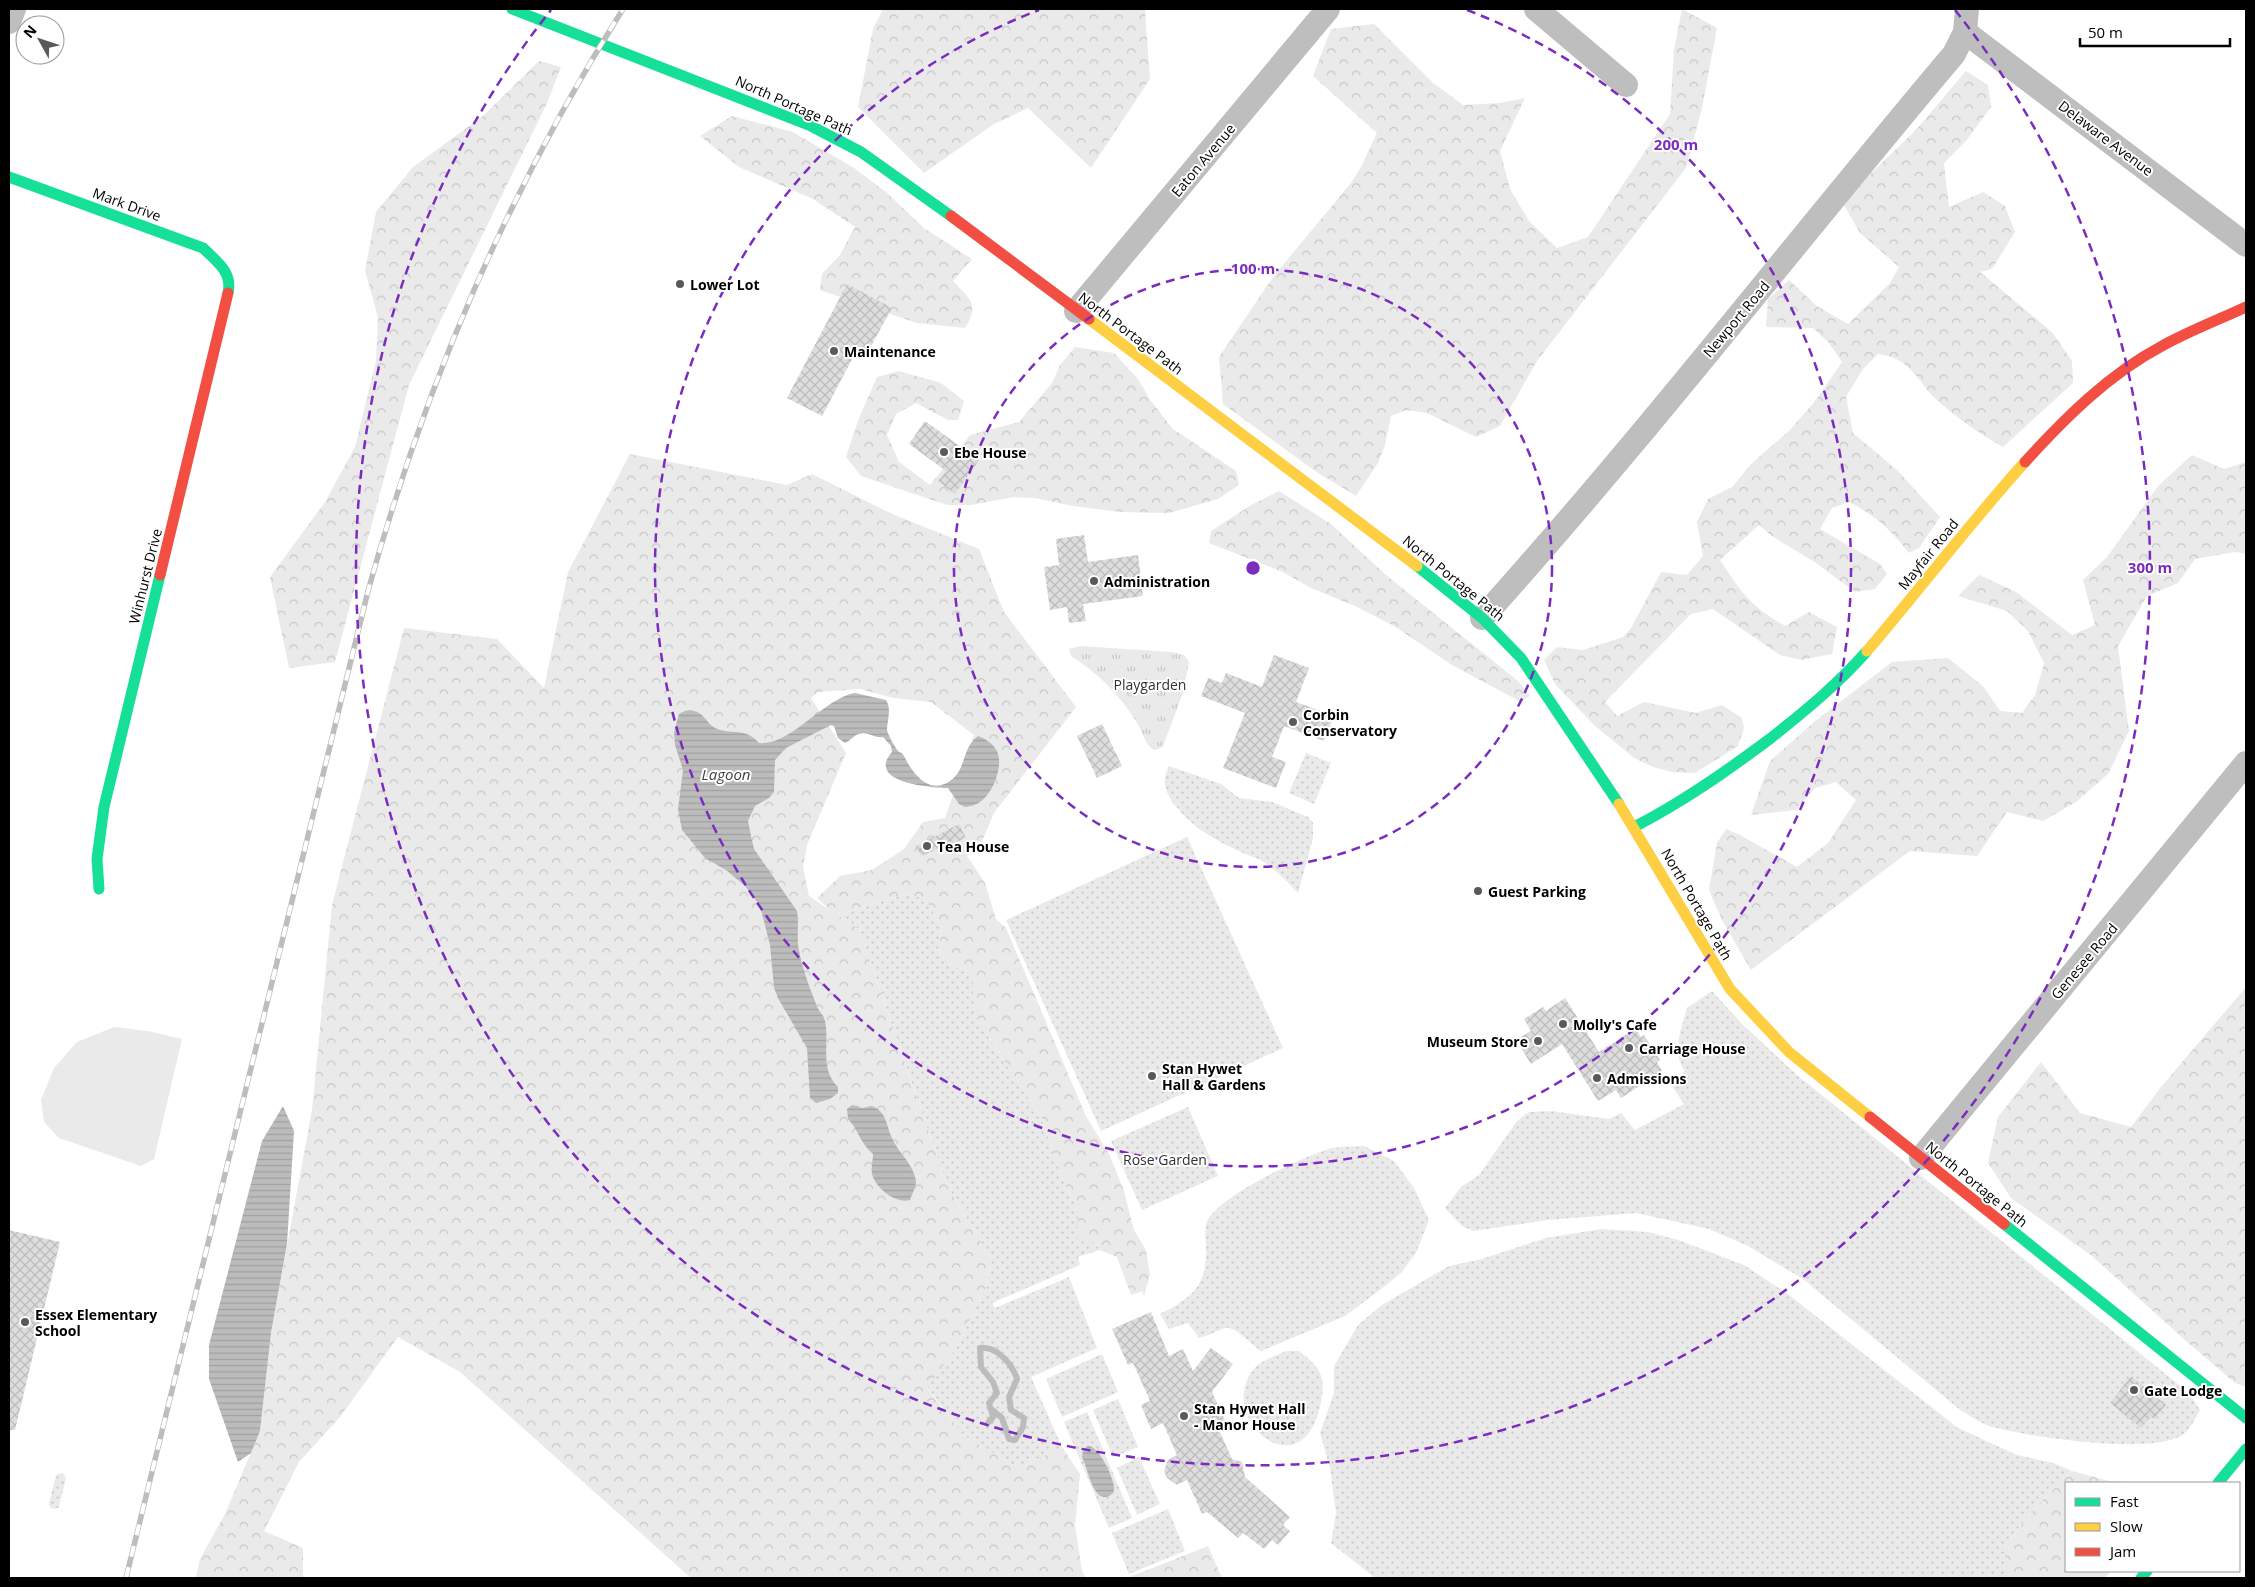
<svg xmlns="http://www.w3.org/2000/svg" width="2255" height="1587" font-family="'Open Sans',sans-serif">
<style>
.grass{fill:url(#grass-dots)}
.forest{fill:url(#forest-crowns);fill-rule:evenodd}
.park{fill:url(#park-tufts)}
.pitch{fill:#eaeaea}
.water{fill:url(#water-rules)}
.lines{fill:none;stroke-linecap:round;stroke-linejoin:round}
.stream{stroke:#bcbcbc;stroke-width:6}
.building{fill:url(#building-cross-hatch)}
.street{stroke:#bebebe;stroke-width:24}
.fast{stroke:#16e098;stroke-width:11}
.slow{stroke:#ffcf43;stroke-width:11}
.jam{stroke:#f24e42;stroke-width:11}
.rail-casing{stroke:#bdbdbd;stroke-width:5.5}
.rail{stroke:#fff;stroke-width:4;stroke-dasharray:11;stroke-linecap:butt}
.ring{fill:none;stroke:#7b2cbf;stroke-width:2.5;stroke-dasharray:9 6}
.poi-dot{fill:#595959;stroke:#fff;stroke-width:2}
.labels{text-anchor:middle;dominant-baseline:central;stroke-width:4;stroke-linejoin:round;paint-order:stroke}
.street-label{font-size:14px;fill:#000;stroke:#fff}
.poi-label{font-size:14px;font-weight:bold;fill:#000;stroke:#fff;text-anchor:start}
.park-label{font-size:14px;fill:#303030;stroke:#fff}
.water-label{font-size:15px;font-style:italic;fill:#414141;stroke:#fff}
.centre{fill:#7b2cbf;stroke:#fff;stroke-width:2.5}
.ring-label{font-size:15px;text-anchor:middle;font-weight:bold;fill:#7b2cbf;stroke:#fff;stroke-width:4;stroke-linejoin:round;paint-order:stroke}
</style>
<defs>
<pattern id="grass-dots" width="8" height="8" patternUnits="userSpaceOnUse" patternTransform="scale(1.25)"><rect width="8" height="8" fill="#eaeaea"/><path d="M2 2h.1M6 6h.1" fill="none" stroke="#c7c7c7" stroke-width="1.8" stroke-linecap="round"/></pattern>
<pattern id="forest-crowns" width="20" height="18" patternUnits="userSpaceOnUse" patternTransform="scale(1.25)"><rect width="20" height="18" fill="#eaeaea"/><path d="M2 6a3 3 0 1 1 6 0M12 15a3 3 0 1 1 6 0" fill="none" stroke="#c7c7c7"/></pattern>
<pattern id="park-tufts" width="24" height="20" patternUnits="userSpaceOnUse" patternTransform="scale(1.25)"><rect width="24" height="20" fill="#eaeaea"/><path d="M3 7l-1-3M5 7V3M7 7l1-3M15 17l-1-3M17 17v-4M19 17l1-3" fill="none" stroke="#c7c7c7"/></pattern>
<pattern id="water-rules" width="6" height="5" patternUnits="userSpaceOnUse" patternTransform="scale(1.25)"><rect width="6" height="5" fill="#bcbcbc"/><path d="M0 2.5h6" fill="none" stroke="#a0a0a0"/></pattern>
<pattern id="building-cross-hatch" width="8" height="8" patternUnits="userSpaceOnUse" patternTransform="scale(1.25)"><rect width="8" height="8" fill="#ddd"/><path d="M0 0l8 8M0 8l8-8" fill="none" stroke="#bcbcbc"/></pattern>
</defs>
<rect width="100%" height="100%" fill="#fff"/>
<g class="grass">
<polygon points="1306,753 1331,763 1314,804 1289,793"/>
<path d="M1169,766L1221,784L1239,798L1272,802L1308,817L1313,823V838L1298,893C1287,881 1277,871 1264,862C1256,857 1247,855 1239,851C1212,838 1193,828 1174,804C1164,791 1162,780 1169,766Z"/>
<polygon points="1187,837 1283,1048 1101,1131 1006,920"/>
<polygon points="904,894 925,898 942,927 938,953 953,966 972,973 988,1036 1041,1117 1063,1180 1078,1211 1100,1250 1078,1257 1080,1265 992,1303 995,1308 1069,1277 1097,1348 1031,1377 1062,1447 1028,1464 1017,1467 964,1436 927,1387 956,1348 987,1285 991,1259 947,1185 859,929 838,915"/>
<path d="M1712,991L1743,1025L1797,1075L2179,1385L2192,1397L2200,1410C2195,1419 2189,1432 2179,1437C2143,1454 2028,1437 1989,1426C1978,1422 1968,1414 1959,1409L1803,1279L1748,1246L1709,1229L1636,1213L1548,1220L1473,1231L1462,1226L1445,1208L1461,1187L1479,1175L1517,1121L1529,1112L1551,1111L1609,1119L1621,1113L1635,1130L1684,1104L1668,1080L1677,1074L1682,1077L1684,1071C1672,1049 1681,1030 1687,1008Z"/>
<polygon points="1188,1107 1218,1176 1142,1210 1111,1141"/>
<path d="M1364,1146L1394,1161L1414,1188L1429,1220L1416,1253L1401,1273L1376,1293L1345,1316L1261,1351C1252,1345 1234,1325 1225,1328C1216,1331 1208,1336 1199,1338L1188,1323L1169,1329L1160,1314C1192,1298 1207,1286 1206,1248C1206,1241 1204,1229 1207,1222C1216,1197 1307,1154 1333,1148C1343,1146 1354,1147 1364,1146Z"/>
<polygon points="1602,1229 1648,1232 1678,1240 1744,1265 1789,1295 1958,1428 2017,1455 2053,1463 2072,1471 2035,1508 2004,1546 2008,1574 2000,1578 1375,1578 1331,1543 1336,1513 1330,1468 1320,1433 1334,1393 1334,1366 1358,1325 1382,1305 1449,1266 1482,1259 1546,1238"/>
<path d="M1286,1351H1299C1320,1368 1326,1374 1321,1402C1304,1493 1215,1420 1253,1370C1259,1361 1276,1356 1286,1351Z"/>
<polygon points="1102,1354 1118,1392 1062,1417 1046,1379"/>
<polygon points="1118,1399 1138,1447 1113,1457 1093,1410"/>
<polygon points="1087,1412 1132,1518 1109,1528 1064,1422"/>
<polygon points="1139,1457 1160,1504 1137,1515 1117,1468"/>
<polygon points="60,1473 64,1474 66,1478 59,1507 56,1509 51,1508 49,1504 56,1475"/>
<polygon points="1168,1509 1185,1551 1129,1574 1112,1533"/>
</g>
<g class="forest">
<polygon points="883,9 1145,9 1150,79 1091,168 1028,108 994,124 924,173 858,107 873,29"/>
<polygon points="1682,9 1717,28 1702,108 1686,168 1537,361 1500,426 1476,437 1427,413 1406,410 1391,416 1385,445 1378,463 1356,496 1315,471 1223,404 1219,357 1273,277 1351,183 1361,167 1377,133 1313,76 1331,29 1374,24 1432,82 1463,105 1500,103 1525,98 1500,151 1510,189 1529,221 1557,248 1588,237 1670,114 1674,50"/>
<polygon points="539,61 561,67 548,101 409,385 335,662 289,668 270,577 325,502 355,447 376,361 378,317 365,271 376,212 413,167 483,116"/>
<path d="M1966,71L1988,85L1991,107L1966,141L1944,163L1949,207L1983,192L2005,206L2015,232L1992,269L1980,272L2052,332L2072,361L2073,383L2003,447C1980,434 1960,420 1939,402C1916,382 1913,358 1878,354L1863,369L1846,397L1853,433L1897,470L1940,517L1919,548L1909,553C1890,529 1876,516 1849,502L1832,508L1820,529L1880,564L1887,574L1875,589L1855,592L1816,563L1772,536L1759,525L1720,560C1742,593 1749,605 1785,626L1809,612L1837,627L1832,654L1801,660L1780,655L1713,609L1691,614L1605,702L1617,716L1644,702L1696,713L1722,705L1742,718L1744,728L1738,746L1695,773L1672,772L1653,767L1634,758L1594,725L1555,684L1544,660L1557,647L1583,650L1623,637L1631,628L1661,572L1687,575L1703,556L1697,522L1708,499L1732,487L1751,464L1789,431L1816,400L1842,362L1829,343L1813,328L1766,327L1768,299L1789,280L1817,306L1848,324L1890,283L1899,267L1860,233L1844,205L1866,178L1915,131Z"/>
<path d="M732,116L793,132L854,168L886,192L924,228L972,259L953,281C970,299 980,304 965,328L917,323L820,290L822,274L840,255L855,227L813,199L739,167L700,136Z"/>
<polygon points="1075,347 1114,353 1138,379 1151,401 1173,429 1236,471 1239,485 1218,499 1169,513 1120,512 1073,506 1035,498 1013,497 971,505 947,505 861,476 846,457 859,418 877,377 899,371 941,383 964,401 958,420 948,420 916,403 896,414 887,435 899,462 930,485 970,435 1019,422 1052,383 1060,365"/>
<path d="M630,454L787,485L812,474L890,513L979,549L1004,612L1076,707L994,813L980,846L967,856L985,883L996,919L1006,928L1086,1116L1110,1156L1124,1191L1134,1230L1146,1250L1150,1275L1144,1296L1142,1291L1131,1295L1117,1257L1100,1250L1098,1245L1077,1238L1078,1211L1063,1180L1041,1117L974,1014L972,973L953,966L938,953L942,927L925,898L904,894L838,915L859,929L947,1185L991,1259L987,1285L956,1348L927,1388L964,1436L1017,1467L1028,1464L1062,1447L1080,1474L1075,1525L1082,1571L1086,1578H691L460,1372L398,1337L340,1417L299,1462L264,1531L303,1548V1578H196L200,1559L225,1514L260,1431L271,1333L312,1110L332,905L404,628L497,639L544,688L568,572ZM860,689L893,698L931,702L974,735L945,818L923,822L904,849L872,870L840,876L817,898L831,911L809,896L803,867L807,845L846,753L811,698L818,692Z"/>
<polygon points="2192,455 2224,469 2246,462 2246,554 2235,552 2195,559 2178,583 2147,596 2118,646 2129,731 2108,774 2076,802 2043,821 2007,812 1977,856 1910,851 1751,970 1722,920 1709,890 1717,843 1726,829 1740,835 1797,867 1828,843 1856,800 1836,782 1815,788 1796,810 1751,815 1770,761 1814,722 1892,662 1948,658 1983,686 2000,711 2022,713 2035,695 2044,663 2028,631 2007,611 1958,596 1979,575 2016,592 2072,635 2095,625 2083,580 2107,557 2159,485"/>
<polygon points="1279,491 1331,524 1386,575 1518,681 1530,696 1521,702 1452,665 1394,626 1355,606 1311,588 1283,572 1209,543 1211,531 1251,505"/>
<polygon points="2246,987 2246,1387 2235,1383 2186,1341 2092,1256 2011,1198 1988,1163 1998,1117 2041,1062 2080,1113 2131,1127 2161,1087"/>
<polygon points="2072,1471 2109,1481 2157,1483 2066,1483 2066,1571 2111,1571 2105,1578 2000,1578 2007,1573 2004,1546 2035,1508"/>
<polygon points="1208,1546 1222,1578 1127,1578"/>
</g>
<path class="park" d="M1080,646L1172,652L1184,655L1189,662L1183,693L1163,746C1159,749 1155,752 1150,747C1144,741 1142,730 1137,723C1120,695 1098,673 1071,656L1069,649Z"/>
<polygon class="pitch" points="114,1027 148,1031 182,1039 154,1159 141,1166 59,1138 44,1122 41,1100 54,1068 77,1042"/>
<g class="water">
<path d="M855,693L886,700C892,710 887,720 887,730C888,735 895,747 898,751C901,754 901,751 904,756C912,772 928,796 950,781C967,769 961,749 978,736C1002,745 1003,762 994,784C991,790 986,798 980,802C976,805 970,806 965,807L959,804L948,788C932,788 865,783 892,752L891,746L883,737C875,739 868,731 859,734C854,735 850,741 845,743L838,738L834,726L831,725L786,748L775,760L774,792L769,798L755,806L748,821L751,836L754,849L797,911C799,923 797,934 798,945C801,965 809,986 816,1004C818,1011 824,1015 825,1021C830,1044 819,1068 838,1087V1093L830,1099L816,1103L810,1098L807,1048L779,1000L774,988L770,945L760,906L745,886L726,870L705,858L682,830L678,809L683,770L675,745L674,732L679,714C684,711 688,709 694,711C703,713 706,721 712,726C727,737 744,725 759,743C791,746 824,698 855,693Z"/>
<path d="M852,1105L862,1108L872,1106C887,1112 886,1125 892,1138C899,1154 913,1163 916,1181C916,1187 912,1194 910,1200C896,1204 876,1189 872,1174C871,1168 873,1160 873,1154C859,1142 859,1130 848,1119L847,1109Z"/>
<polygon points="283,1106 294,1131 287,1244 271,1333 260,1431 251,1453 238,1462 209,1379 209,1345 262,1141"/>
<path d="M1088,1446C1099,1446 1112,1475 1114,1486C1116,1496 1103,1501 1097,1493C1090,1484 1087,1468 1082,1457L1084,1449Z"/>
</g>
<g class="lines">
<path class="stream" d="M988,1423L993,1417L989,1403L997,1393L993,1382L981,1367L980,1348C997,1346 1012,1364 1017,1379L1009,1397L1011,1410L1024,1418L1023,1427L1015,1440L1009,1439L1002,1418L990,1408"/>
</g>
<g class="building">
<polygon points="847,284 892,308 867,353 858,348 822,416 787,398"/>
<polygon points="925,421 979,460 955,494 938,481 946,471 909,444"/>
<polygon points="1084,535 1088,562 1138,555 1143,596 1083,604 1086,621 1069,623 1067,607 1050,610 1044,567 1059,565 1056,539"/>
<polygon points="1274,655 1309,668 1296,702 1334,716 1324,741 1284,726 1272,757 1286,762 1276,788 1223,768 1245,713 1201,696 1208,678 1222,683 1226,673 1262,687"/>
<polygon points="1102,724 1122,766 1097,778 1077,736"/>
<polygon points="959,824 966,838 921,856 916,846"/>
<polygon points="1565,998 1599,1052 1635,1029 1641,1037 1644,1035 1660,1060 1657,1062 1662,1071 1621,1098 1616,1090 1598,1101 1562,1044 1531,1064 1516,1040 1531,1031 1524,1019 1543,1007 1546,1011"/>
<polygon points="9,1230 60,1242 15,1430 9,1430"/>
<polygon points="1151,1312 1169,1356 1183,1349 1193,1371 1211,1348 1233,1364 1212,1392 1228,1427 1219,1430 1232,1459 1242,1462 1245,1477 1290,1517 1283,1525 1290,1531 1278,1545 1272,1540 1264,1549 1243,1533 1238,1538 1207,1512 1202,1514 1187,1480 1177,1485 1167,1478 1164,1471 1168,1460 1177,1455 1163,1423 1151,1429 1141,1405 1150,1401 1133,1363 1128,1365 1112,1329"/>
<polygon points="2131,1376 2166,1405 2154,1419 2151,1417 2141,1428 2110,1403"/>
</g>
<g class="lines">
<g class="street">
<polyline points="1536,9 1626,85"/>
<polyline points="9,22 14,9"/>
<polyline points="1965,32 2246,245"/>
<polyline points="1076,311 1328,9"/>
<path d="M1482,618C1646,436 1796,241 1954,54L1965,32L1967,9"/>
<polyline points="1921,1158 2246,763"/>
</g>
<g class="fast">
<polyline points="512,9 811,126 861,152 951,216"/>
<path d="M9,177L203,248C216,261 233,272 228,293"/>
<polyline points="1417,566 1482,618 1521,658 1619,804"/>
<path d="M1634,827C1683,802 1727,771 1771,738C1805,711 1838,684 1867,651"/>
<polyline points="99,889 97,859 104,807 160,575"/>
<polyline points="2004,1224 2246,1418"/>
<polyline points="2218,1483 2246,1449"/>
<polyline points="2141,1578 2147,1571"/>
</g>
<g class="slow">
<polyline points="1089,319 1417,566"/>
<path d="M1867,651C1920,589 1970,523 2025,462"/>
<polyline points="1619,804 1730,989 1789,1052 1870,1117"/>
</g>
<g class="jam">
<polyline points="951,216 1089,319"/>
<path d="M2025,462C2065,418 2109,374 2162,346C2189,331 2218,320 2246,307"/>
<polyline points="160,575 228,293"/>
<polyline points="1870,1117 2004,1224"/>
</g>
<g class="rail-casing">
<path id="rail" d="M126,1578L368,591C426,382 507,193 623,9"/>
</g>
<use href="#rail" class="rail"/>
</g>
<g class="ring">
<circle cx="1253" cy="568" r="299"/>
<path d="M1467 10A598 598 0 1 1 1039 10"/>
<path d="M1955 10A897 897 0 1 1 551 10"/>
</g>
<g class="poi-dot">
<circle cx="680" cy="284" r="5"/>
<circle cx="834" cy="351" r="5"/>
<circle cx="944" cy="452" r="5"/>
<circle cx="1094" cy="581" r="5"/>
<circle cx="1293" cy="722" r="5"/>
<circle cx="927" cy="846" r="5"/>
<circle cx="1478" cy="891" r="5"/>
<circle cx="1563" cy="1024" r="5"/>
<circle cx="1538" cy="1041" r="5"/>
<circle cx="1629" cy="1048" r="5"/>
<circle cx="1152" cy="1076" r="5"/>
<circle cx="1597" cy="1078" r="5"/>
<circle cx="25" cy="1322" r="5"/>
<circle cx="2134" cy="1390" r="5"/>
<circle cx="1184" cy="1416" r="5"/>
</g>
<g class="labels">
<g class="street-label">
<text transform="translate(794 105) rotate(24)">North Portage Path</text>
<text transform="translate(2106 138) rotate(37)">Delaware Avenue</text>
<text transform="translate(1203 160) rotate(-50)">Eaton Avenue</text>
<text transform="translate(127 204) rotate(20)">Mark Drive</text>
<text transform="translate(1736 319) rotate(-50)">Newport Road</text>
<text transform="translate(1131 333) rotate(37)">North Portage Path</text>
<text transform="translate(1928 554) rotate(-51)">Mayfair Road</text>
<text transform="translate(145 576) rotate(-76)">Winhurst Drive</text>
<text transform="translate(1454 578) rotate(39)">North Portage Path</text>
<text transform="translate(1697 904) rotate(60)">North Portage Path</text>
<text transform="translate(2084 961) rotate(-50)">Genesee Road</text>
<text transform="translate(1977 1184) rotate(39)">North Portage Path</text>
</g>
<g class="poi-label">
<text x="690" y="284">Lower Lot</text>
<text x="844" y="351">Maintenance</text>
<text x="954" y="452">Ebe House</text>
<text x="1104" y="581">Administration</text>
<text x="1303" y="714">Corbin<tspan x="1303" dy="16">Conservatory</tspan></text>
<text x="937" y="846">Tea House</text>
<text x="1488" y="891">Guest Parking</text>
<text x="1573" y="1024">Molly's Cafe</text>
<text x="1528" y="1041" text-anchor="end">Museum Store</text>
<text x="1639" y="1048">Carriage House</text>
<text x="1162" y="1068">Stan Hywet<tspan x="1162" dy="16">Hall &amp; Gardens</tspan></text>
<text x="1607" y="1078">Admissions</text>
<text x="35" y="1314">Essex Elementary<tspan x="35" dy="16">School</tspan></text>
<text x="2144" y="1390">Gate Lodge</text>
<text x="1194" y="1408">Stan Hywet Hall<tspan x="1194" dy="16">- Manor House</tspan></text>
</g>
<g class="park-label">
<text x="1150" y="684">Playgarden</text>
<text x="1165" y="1159">Rose Garden</text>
</g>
<g class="water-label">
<text x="726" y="774">Lagoon</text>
</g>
</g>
<circle cx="1253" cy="568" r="8" class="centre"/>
<g class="ring-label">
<text x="1676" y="150">200 m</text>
<text x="1253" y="274">100 m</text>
<text x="2150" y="573">300 m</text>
</g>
<rect width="2255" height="1587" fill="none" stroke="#000000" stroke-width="20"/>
<rect x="2065" y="1482" width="175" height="90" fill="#ffffff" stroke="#999999"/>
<rect x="2075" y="1498" width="25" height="8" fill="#16e098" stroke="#999999"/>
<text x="2110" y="1507" font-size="15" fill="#000000">Fast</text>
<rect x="2075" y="1523" width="25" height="8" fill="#ffcf43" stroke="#999999"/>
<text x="2110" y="1532" font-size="15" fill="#000000">Slow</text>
<rect x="2075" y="1548" width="25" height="8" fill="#f24e42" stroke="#999999"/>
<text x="2110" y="1557" font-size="15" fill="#000000">Jam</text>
<g transform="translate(40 40) rotate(310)"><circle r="24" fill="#ffffff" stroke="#999999"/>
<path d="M0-4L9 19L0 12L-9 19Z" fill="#595959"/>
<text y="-8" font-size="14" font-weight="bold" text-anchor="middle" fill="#000000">N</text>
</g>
<path d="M2080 38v8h150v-8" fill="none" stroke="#000000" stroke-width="2.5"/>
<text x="2088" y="38" font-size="15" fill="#000000" stroke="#ffffff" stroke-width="4" paint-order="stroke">50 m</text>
</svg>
